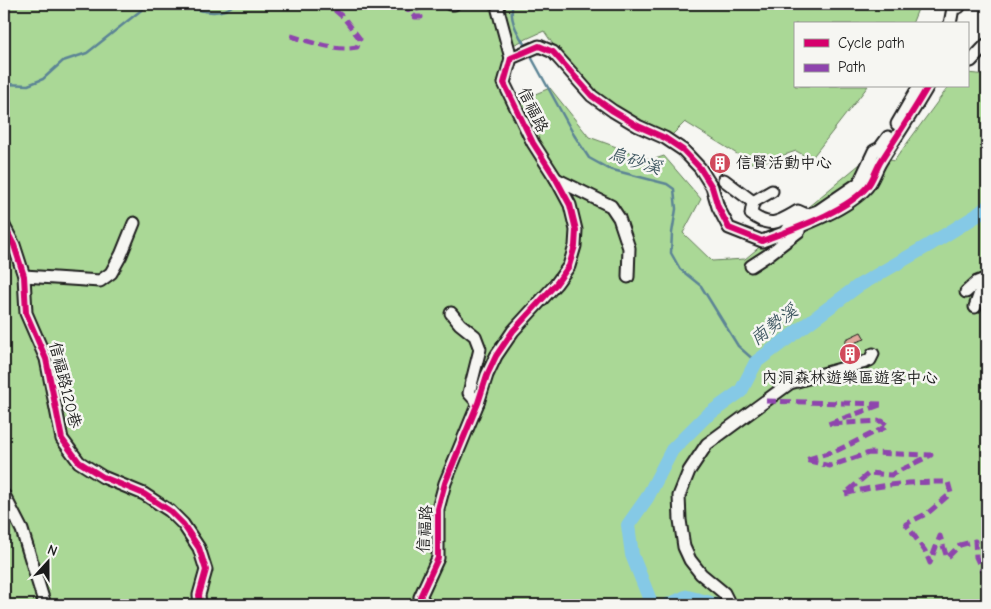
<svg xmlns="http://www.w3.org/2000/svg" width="991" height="609" font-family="'Comic Neue','LXGW WenKai TC',sans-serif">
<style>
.green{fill:#aad896;stroke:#637a59}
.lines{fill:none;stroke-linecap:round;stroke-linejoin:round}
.stream{stroke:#5b8495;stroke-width:2.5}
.canal{stroke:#85c9e6;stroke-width:9}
.river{stroke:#85c9e6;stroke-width:14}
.building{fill:#e0a69b;stroke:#1c1c1c}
.minor-casing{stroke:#1c1c1c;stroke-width:15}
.minor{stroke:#f6f6f2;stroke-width:11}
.quiet{stroke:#8e44ad;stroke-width:5;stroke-dasharray:10 5;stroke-linecap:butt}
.cycleway-casing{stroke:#f6f6f2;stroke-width:9}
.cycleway{stroke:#d6006c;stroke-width:6}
.labels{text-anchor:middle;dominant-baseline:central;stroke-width:5;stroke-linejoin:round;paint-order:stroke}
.street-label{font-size:16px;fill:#1c1c1c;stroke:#f6f6f2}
.poi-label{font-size:16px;fill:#1c1c1c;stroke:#f6f6f2;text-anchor:start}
.water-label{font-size:18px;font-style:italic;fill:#415963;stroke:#f6f6f2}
</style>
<rect width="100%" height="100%" fill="#f6f6f2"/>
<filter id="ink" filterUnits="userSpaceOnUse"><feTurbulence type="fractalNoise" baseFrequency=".02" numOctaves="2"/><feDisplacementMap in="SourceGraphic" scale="10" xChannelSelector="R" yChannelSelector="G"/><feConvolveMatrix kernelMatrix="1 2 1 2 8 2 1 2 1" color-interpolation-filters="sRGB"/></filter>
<g filter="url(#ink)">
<polygon class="green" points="4,4 920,4 912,24 795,24 795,86 868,86 811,159 796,151 755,165 685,122 666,141 588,96 544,31 502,50 513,103 550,88 589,137 652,160 664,156 701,199 683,233 712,261 745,259 871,155 894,161 949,86 967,86 967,73 987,75 987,605 4,605"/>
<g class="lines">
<g class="stream">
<path d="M178,4C195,9 220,19 234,4"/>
<path d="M513,4C508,20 519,35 527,49"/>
<polyline points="529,53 574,135 589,158 609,169 667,184 674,189 676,209 672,233 671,253 680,269 701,286 738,346 756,362"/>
<polyline points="4,84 28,85 43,79 63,61 87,53 149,4"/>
</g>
<polyline class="canal" points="662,605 686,594 710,600 716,603 717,605"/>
<polyline class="river" points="652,605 632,555 628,525 647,498 672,450 705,417 741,391 756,362 858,286 929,245 976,216 987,207"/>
</g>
<g class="building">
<polygon points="719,153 729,165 721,173 710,161"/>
<polygon points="861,332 865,339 856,342 855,357 845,360 846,339"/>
</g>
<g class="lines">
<g class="minor-casing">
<g id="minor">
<polyline points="450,4 454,4"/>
<polyline points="499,4 498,10 511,58"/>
<polyline points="950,24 953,8 959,7"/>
<polyline points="967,62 971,61 987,44"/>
<polyline points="897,124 919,86"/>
<polyline points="556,179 611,206 619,218 629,248 628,277"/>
<polyline points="724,180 753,202"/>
<path d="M772,191L753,202L751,214C771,229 779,222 798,211L807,215L795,220L788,229"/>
<polyline points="807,215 818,211 859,183 874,151 880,148 888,137"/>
<polyline points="4,226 14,245 24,276 26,313 46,359 62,439 79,462 103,477 144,494 170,511 183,524 199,548 206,570 199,595 200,605"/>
<polyline points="751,266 768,255 799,231"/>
<polyline points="24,276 100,281 111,273 121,255 134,223"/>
<polyline points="966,292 977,282 987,278"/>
<polyline points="975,307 981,290 987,283"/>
<polyline points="451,313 460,324 475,336 480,349 469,393 478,403"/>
<polyline points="4,495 22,530 45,605"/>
<path d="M427,605L420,597L438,558V509L445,483L478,403L487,375L496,356L513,331L556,284L569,266L575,246L576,230L570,205L556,179L533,143L504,83L511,58L539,46L553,52L592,96L613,111L638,126L665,138L683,150L700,168L712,187L718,207L729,228L762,241C793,229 845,212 867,187C873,180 876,169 881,161C897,136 913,112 928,86"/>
<polyline points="730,605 724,593 701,574 690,560 684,547 680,520 679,496 689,471 707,444 790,383 862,363 870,360 873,354"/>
</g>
</g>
<use href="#minor" class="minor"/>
<g class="quiet">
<polyline points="403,4 415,17 421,17 417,4"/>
<path d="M291,36C312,42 335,51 357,47L360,39L344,18L328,4"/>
<path d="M766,401L883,404L828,424L882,421L888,426L838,450L805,460L830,466L869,453L931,455L891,475L869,473L845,494C882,484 911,482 948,482L951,493L928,513L906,524L925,551L930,563L940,536L947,558L960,545L975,541L976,557L987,580"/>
</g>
<g class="cycleway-casing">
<g id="cycleway">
<polyline points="4,226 14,245 24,276 26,313 46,359 62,439 79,462 103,477 144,494 170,511 183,524 199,548 206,570 199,595 200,605"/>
<path d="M427,605L420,597L438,558V509L445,483L478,403L487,375L496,356L513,331L556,284L569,266L575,246L576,230L570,205L556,179L533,143L504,83L511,58L539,46L553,52L592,96L613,111L638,126L665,138L683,150L700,168L712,187L718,207L729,228L762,241C793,229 845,212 867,187C873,180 876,169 881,161C897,136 913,112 928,86"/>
</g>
</g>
<use href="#cycleway" class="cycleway"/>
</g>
</g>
<defs>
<g id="building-disc" transform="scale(1.125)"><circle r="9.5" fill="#d1495b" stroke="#f6f6f2"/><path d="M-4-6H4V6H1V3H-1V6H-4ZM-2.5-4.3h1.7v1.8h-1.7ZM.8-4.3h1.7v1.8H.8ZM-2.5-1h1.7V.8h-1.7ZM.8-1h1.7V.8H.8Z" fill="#fff"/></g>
</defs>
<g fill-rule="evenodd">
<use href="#building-disc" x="720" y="163"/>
<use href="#building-disc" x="850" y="354"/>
</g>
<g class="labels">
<g class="street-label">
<text transform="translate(533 110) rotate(64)">信福路</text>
<text transform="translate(65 385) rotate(76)">信福路120巷</text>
<text transform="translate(425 529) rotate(-86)">信福路</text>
</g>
<g class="poi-label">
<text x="736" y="163">信賢活動中心</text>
<text x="850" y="378" text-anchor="middle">內洞森林遊樂區遊客中心</text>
</g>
<g class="water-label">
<text transform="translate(635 161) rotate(17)">烏砂溪</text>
<text transform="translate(774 325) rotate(-37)">南勢溪</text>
</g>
</g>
<rect width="991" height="609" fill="none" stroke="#f6f6f2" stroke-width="20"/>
<rect x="10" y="10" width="971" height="589" fill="none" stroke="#1c1c1c" stroke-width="2" filter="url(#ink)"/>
<rect x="794" y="22" width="175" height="65" fill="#f6f6f2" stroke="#9f9f9c"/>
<rect x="804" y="39" width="25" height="8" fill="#d6006c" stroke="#9f9f9c"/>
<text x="838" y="48" font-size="15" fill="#1c1c1c">Cycle path</text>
<rect x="804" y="64" width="25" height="8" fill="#8e44ad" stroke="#9f9f9c"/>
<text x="838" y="72" font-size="15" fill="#1c1c1c">Path</text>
<g transform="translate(48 562) rotate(21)" stroke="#f6f6f2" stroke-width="4" paint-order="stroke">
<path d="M0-4L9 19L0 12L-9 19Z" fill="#1c1c1c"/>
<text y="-8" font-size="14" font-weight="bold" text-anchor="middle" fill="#1c1c1c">N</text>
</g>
</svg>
